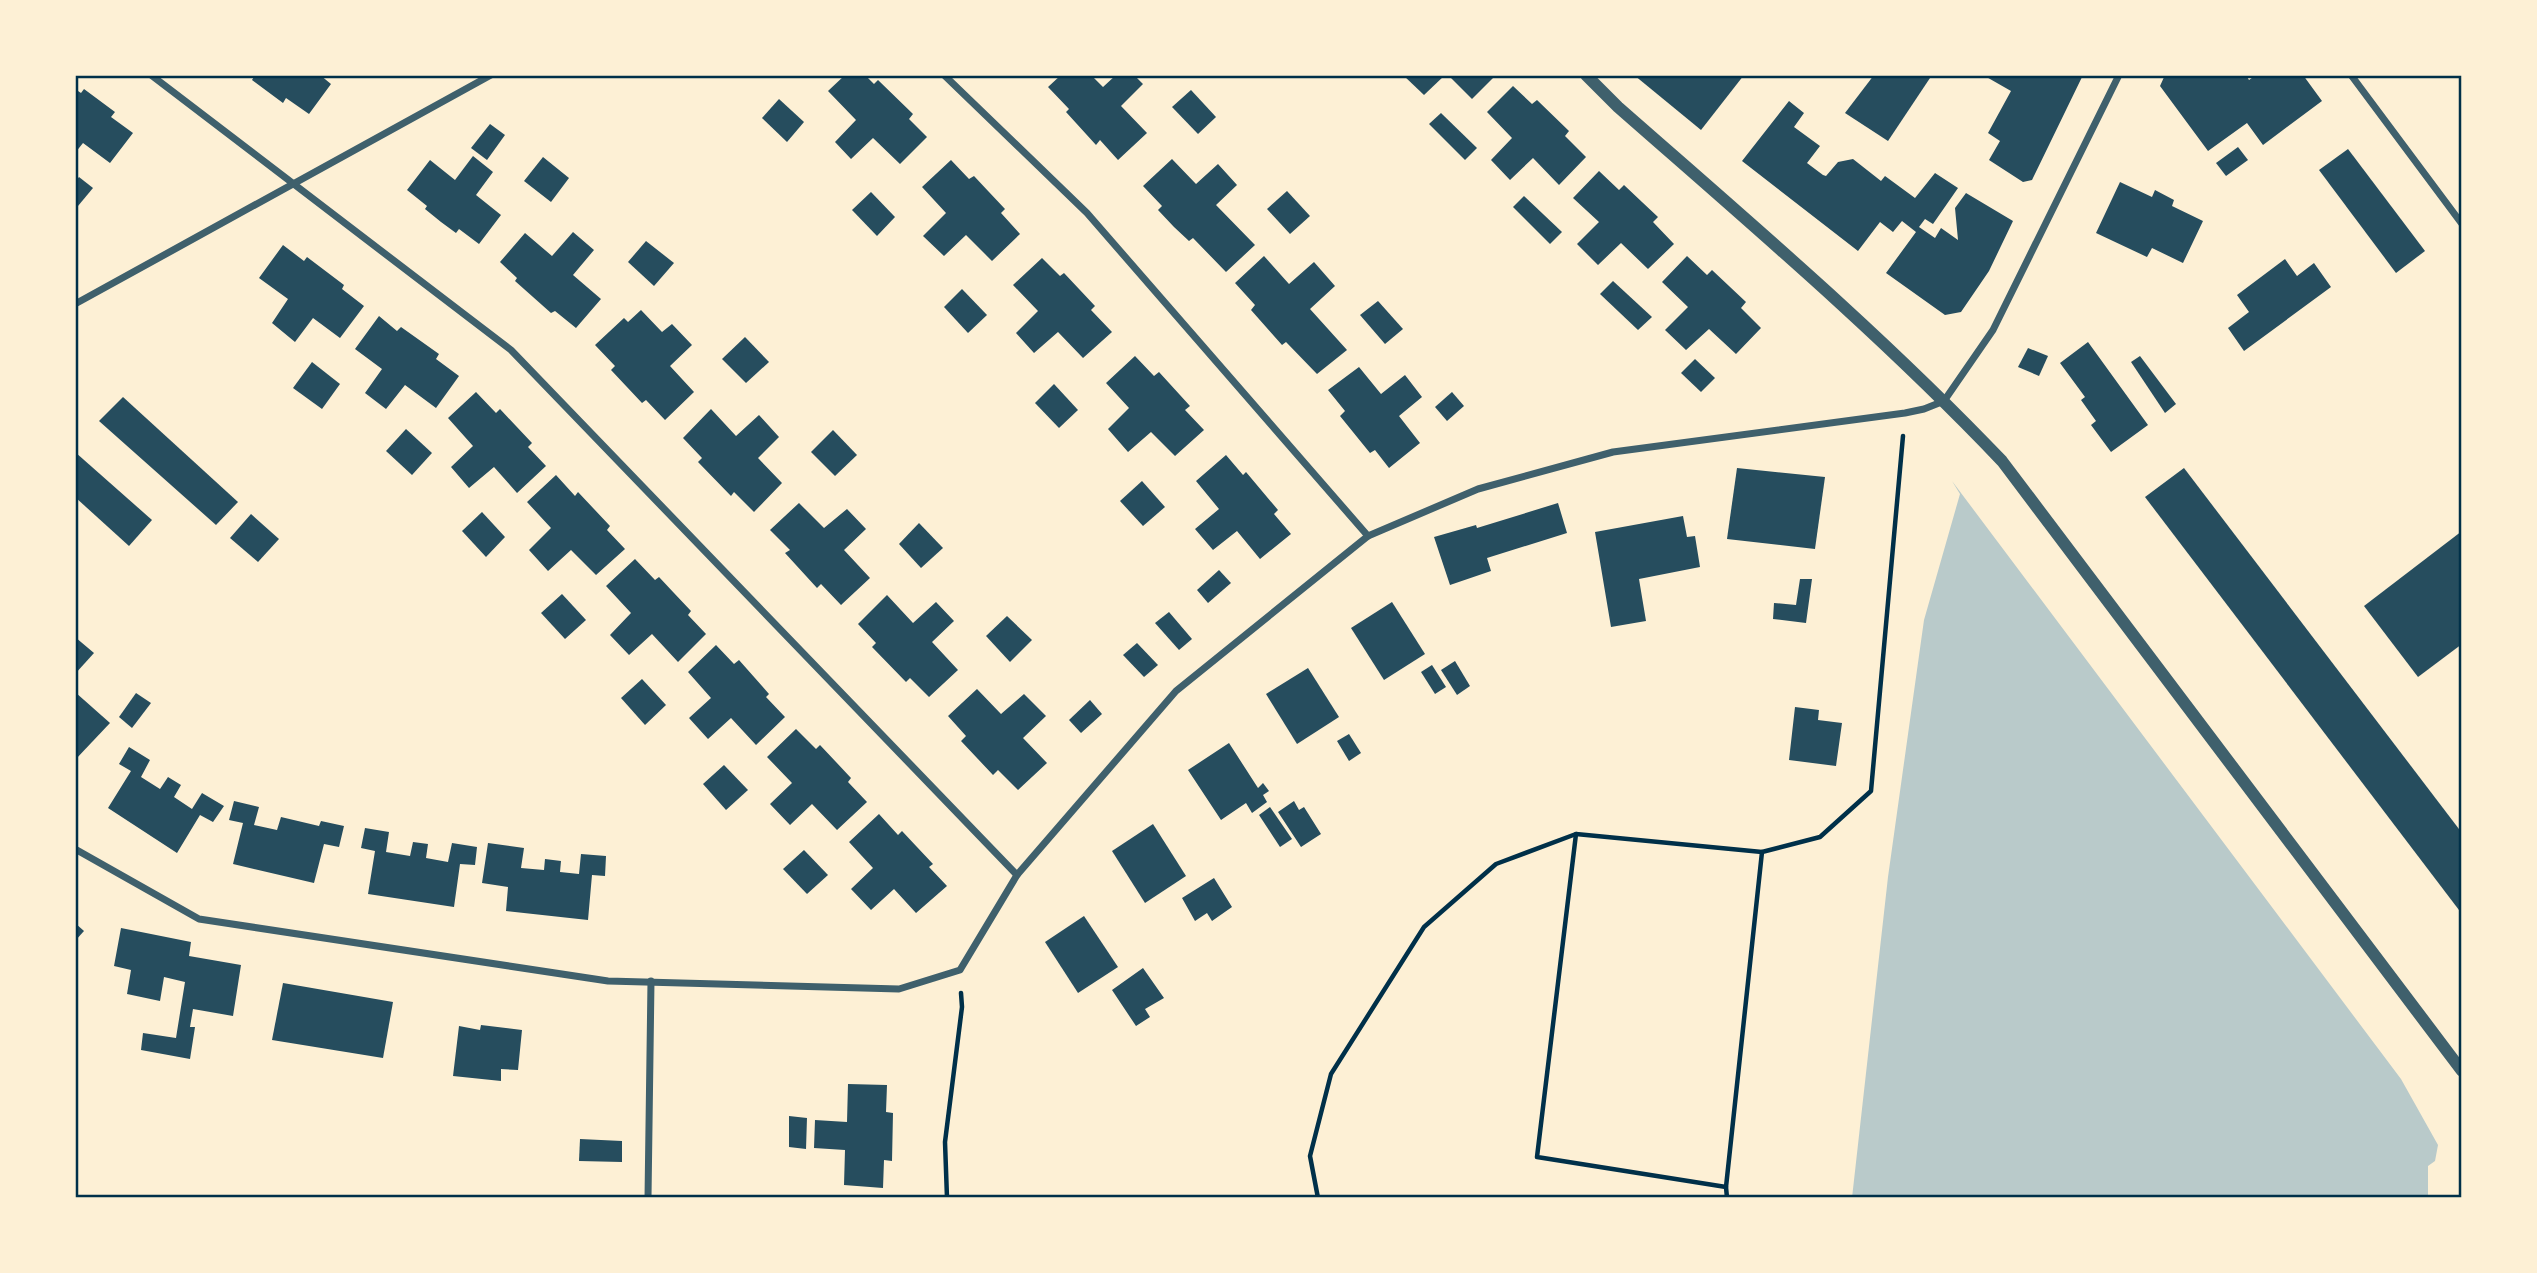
<svg xmlns="http://www.w3.org/2000/svg" width="2537" height="1273" font-family="'DejaVu Sans',sans-serif">
<style>
.green{fill:#b9caca}
.building{fill:#264d5e}
.lines{fill:none;stroke-linecap:round;stroke-linejoin:round}
.path{stroke:#003049;stroke-width:4.5}
.minor{stroke:#3f606c;stroke-width:7}
.tertiary{stroke:#3f606c;stroke-width:12}
.neatline{fill:none;stroke:#003049;stroke-width:2.5}
</style>
<rect width="100%" height="100%" fill="#fdf0d5"/>
<polygon class="green" points="1952,481 2401,1079 2438,1145 2435,1161 2428,1166 2428,1198 1852,1198 1888,877 1924,620 1960,494"/>
<g class="building">
<polygon points="255,75 320,75 331,84 309,114 286,98 283,103 252,80"/>
<polygon points="845,75 865,75 874,84 878,80 913,114 909,119 927,137 900,164 873,138 851,159 835,142 856,120 828,91"/>
<polygon points="1061,75 1091,75 1103,87 1116,75 1134,75 1143,84 1121,106 1147,133 1118,160 1100,140 1096,145 1066,112 1069,109 1048,87"/>
<polygon points="1403,75 1445,75 1424,95"/>
<polygon points="1448,75 1496,75 1472,99"/>
<polygon points="1634,75 1744,75 1701,130"/>
<polygon points="1874,75 1932,75 1888,141 1845,113"/>
<polygon points="1983,75 2083,75 2032,180 2023,182 1989,160 2000,141 1988,133 2011,91"/>
<polygon points="2165,75 2246,75 2249,80 2256,75 2303,75 2322,101 2263,145 2247,123 2208,151 2160,86"/>
<polygon points="1513,86 1532,104 1537,100 1569,131 1565,136 1586,157 1559,185 1533,158 1510,180 1491,160 1512,138 1487,112"/>
<polygon points="75,89 81,93 84,89 115,112 111,117 133,133 110,163 83,143 75,153"/>
<polygon points="1191,90 1216,117 1198,134 1172,107"/>
<polygon points="779,99 804,122 787,142 762,118"/>
<polygon points="1789,101 1804,113 1794,127 1820,146 1807,163 1823,175 1826,176 1838,162 1853,159 1881,181 1885,176 1915,198 1935,173 1958,188 1933,224 1925,219 1919,227 1935,238 1941,228 1958,240 1955,208 1966,193 2013,221 1989,271 1961,312 1945,315 1886,273 1916,232 1902,221 1893,232 1880,222 1858,251 1742,161"/>
<polygon points="1441,113 1477,148 1465,160 1429,124"/>
<polygon points="490,124 505,135 487,160 471,148"/>
<polygon points="2238,147 2248,160 2226,176 2216,163"/>
<polygon points="2348,149 2425,251 2396,273 2319,170"/>
<polygon points="473,156 493,172 476,195 501,215 479,244 459,229 456,233 441,222 425,209 427,206 407,190 430,160 455,180"/>
<polygon points="543,157 569,178 551,202 524,181"/>
<polygon points="1172,159 1196,184 1218,164 1237,185 1216,205 1255,245 1226,272 1193,238 1189,241 1174,227 1158,210 1162,206 1143,186"/>
<polygon points="951,160 969,179 974,176 989,192 1005,209 1001,213 1020,234 992,261 966,235 944,256 923,236 946,213 922,187"/>
<polygon points="1599,171 1619,190 1624,185 1642,202 1658,217 1653,222 1674,244 1648,269 1621,243 1598,265 1577,244 1599,222 1573,198"/>
<polygon points="79,177 93,188 78,206 75,204 75,182"/>
<polygon points="2120,182 2152,197 2155,190 2174,200 2172,206 2203,221 2183,263 2152,248 2147,257 2096,233"/>
<polygon points="1287,191 1310,216 1290,234 1267,209"/>
<polygon points="871,192 895,217 877,236 852,210"/>
<polygon points="1524,196 1562,232 1550,244 1513,207"/>
<polygon points="573,232 594,250 573,275 601,299 576,328 555,311 551,313 515,281 517,278 500,262 525,233 552,256"/>
<polygon points="646,241 674,263 654,286 628,262"/>
<polygon points="283,245 304,261 307,257 344,285 342,289 364,306 340,338 313,318 295,342 272,323 288,299 259,278"/>
<polygon points="1264,256 1289,284 1314,262 1335,286 1310,309 1347,350 1317,374 1286,342 1282,345 1251,310 1255,305 1235,283"/>
<polygon points="1687,256 1707,275 1712,270 1746,302 1741,308 1761,328 1736,354 1709,329 1686,350 1665,330 1688,307 1662,282"/>
<polygon points="1042,258 1060,276 1064,273 1095,306 1091,310 1112,332 1083,358 1058,332 1034,353 1016,333 1038,311 1013,285"/>
<polygon points="2285,259 2297,276 2314,263 2331,287 2244,351 2228,328 2249,312 2237,295"/>
<polygon points="1613,281 1652,317 1638,330 1600,294"/>
<polygon points="962,289 987,315 968,333 944,307"/>
<polygon points="1378,301 1403,329 1385,344 1360,315"/>
<polygon points="641,310 662,332 672,324 692,345 670,366 694,392 665,420 646,400 642,403 611,370 615,366 595,345 624,318 628,322"/>
<polygon points="379,316 397,331 401,327 439,354 436,359 459,376 436,408 405,385 386,409 365,393 382,369 355,349"/>
<polygon points="745,337 769,362 746,383 722,359"/>
<polygon points="2088,342 2148,425 2111,452 2091,425 2096,421 2081,400 2085,397 2060,363"/>
<polygon points="2028,348 2048,356 2039,376 2018,367"/>
<polygon points="1135,356 1154,376 1159,372 1190,406 1185,410 1204,430 1175,456 1151,432 1128,452 1108,429 1129,408 1106,383"/>
<polygon points="2140,356 2176,404 2165,413 2131,362"/>
<polygon points="1695,359 1715,378 1701,392 1681,373"/>
<polygon points="312,362 340,384 322,409 293,388"/>
<polygon points="1359,367 1381,394 1405,375 1422,397 1399,416 1420,443 1389,468 1375,450 1370,453 1340,416 1345,411 1328,390"/>
<polygon points="1054,384 1078,410 1059,428 1035,403"/>
<polygon points="476,392 496,413 500,409 532,443 528,447 546,466 517,493 494,467 469,488 451,467 473,446 448,418"/>
<polygon points="1452,392 1464,406 1447,421 1435,407"/>
<polygon points="123,397 238,502 216,525 99,421"/>
<polygon points="711,409 736,436 759,415 779,437 758,458 782,483 754,512 734,492 731,496 698,462 702,458 683,438"/>
<polygon points="406,429 432,453 412,475 386,451"/>
<polygon points="833,430 857,455 835,476 811,452"/>
<polygon points="75,452 152,520 129,546 75,497"/>
<polygon points="1226,455 1243,475 1246,472 1278,510 1274,514 1291,534 1260,559 1237,531 1213,550 1195,529 1219,509 1196,481"/>
<polygon points="1737,468 1825,477 1815,549 1727,539"/>
<polygon points="2184,468 2462,833 2462,914 2145,497"/>
<polygon points="556,475 575,496 578,492 610,526 607,530 625,549 596,575 571,550 548,571 529,550 551,528 527,502"/>
<polygon points="1142,481 1165,507 1143,526 1120,501"/>
<polygon points="799,503 824,528 847,509 866,529 844,550 870,578 841,605 821,584 817,588 785,553 790,550 770,530"/>
<polygon points="1558,503 1567,533 1487,558 1491,571 1450,585 1434,537 1476,525 1477,528"/>
<polygon points="482,512 505,537 486,557 462,531"/>
<polygon points="251,514 279,539 258,562 230,538"/>
<polygon points="1683,516 1687,537 1695,536 1700,567 1639,579 1646,621 1611,627 1595,532"/>
<polygon points="919,523 943,548 921,568 899,544"/>
<polygon points="2462,531 2462,644 2418,677 2364,606"/>
<polygon points="635,559 655,580 659,577 674,593 691,611 688,615 706,634 678,662 652,634 629,655 610,635 631,613 606,586"/>
<polygon points="1219,570 1231,583 1208,603 1197,590"/>
<polygon points="1800,579 1812,579 1806,623 1773,619 1774,603 1796,605"/>
<polygon points="562,594 586,620 565,639 541,613"/>
<polygon points="887,595 913,623 936,602 954,621 932,642 958,670 929,697 910,678 906,682 872,647 876,643 858,624"/>
<polygon points="1392,602 1425,654 1384,680 1351,628"/>
<polygon points="1169,612 1192,639 1179,650 1155,623"/>
<polygon points="1007,616 1032,640 1010,662 986,636"/>
<polygon points="75,637 94,653 75,674"/>
<polygon points="1137,643 1158,665 1144,677 1123,655"/>
<polygon points="716,645 734,664 739,660 769,694 766,697 785,717 756,745 731,718 708,739 689,718 711,698 688,672"/>
<polygon points="1455,661 1470,686 1457,695 1441,670"/>
<polygon points="1432,665 1446,687 1435,694 1421,672"/>
<polygon points="1308,668 1339,717 1297,744 1266,694"/>
<polygon points="642,679 666,705 645,725 621,698"/>
<polygon points="977,689 1001,714 1024,694 1046,716 1023,738 1047,763 1018,790 998,770 993,775 961,741 966,736 948,716"/>
<polygon points="75,692 110,723 75,760"/>
<polygon points="136,693 151,703 132,728 119,717"/>
<polygon points="1090,700 1102,714 1081,733 1069,720"/>
<polygon points="1795,707 1819,710 1818,720 1842,723 1836,766 1789,760"/>
<polygon points="796,729 816,749 820,745 836,762 851,778 848,782 867,802 837,830 812,804 790,825 770,804 792,783 767,757"/>
<polygon points="1349,734 1361,753 1349,761 1337,741"/>
<polygon points="1229,743 1258,788 1263,783 1269,791 1263,795 1267,802 1252,813 1246,803 1221,820 1188,770"/>
<polygon points="129,747 150,760 141,777 160,789 168,777 181,785 174,797 192,809 202,793 224,806 213,822 200,815 177,853 108,808 131,771 119,764"/>
<polygon points="724,765 748,790 726,810 703,784"/>
<polygon points="234,801 259,807 254,825 277,830 281,817 319,826 321,821 344,826 339,847 324,844 314,883 233,864 243,823 229,820"/>
<polygon points="1294,801 1299,810 1304,807 1321,834 1301,847 1278,812"/>
<polygon points="1270,807 1292,839 1280,847 1259,815"/>
<polygon points="879,814 898,835 902,831 917,847 933,864 929,867 947,886 916,913 894,889 871,910 851,889 873,868 849,842"/>
<polygon points="1153,824 1186,876 1145,903 1112,851"/>
<polygon points="365,828 389,832 386,852 410,856 413,842 428,844 426,858 448,862 452,843 477,847 475,865 460,864 454,907 368,894 375,851 361,848"/>
<polygon points="488,843 524,848 521,868 544,870 545,859 561,861 560,872 579,874 581,854 606,856 605,876 592,875 588,920 506,911 508,887 482,883"/>
<polygon points="804,850 828,875 807,894 783,869"/>
<polygon points="1214,878 1232,907 1212,921 1207,913 1195,921 1182,898"/>
<polygon points="1084,916 1118,967 1078,993 1045,942"/>
<polygon points="75,923 84,931 75,941"/>
<polygon points="121,928 191,942 189,956 241,965 233,1016 193,1009 190,1027 195,1027 190,1059 141,1050 143,1033 176,1038 185,982 164,977 160,1001 127,994 131,970 114,966"/>
<polygon points="1143,968 1164,998 1145,1009 1150,1017 1136,1026 1112,990"/>
<polygon points="283,983 393,1002 383,1058 272,1040"/>
<polygon points="481,1025 522,1030 518,1070 501,1069 501,1081 453,1076 459,1026 480,1030"/>
<polygon points="848,1084 887,1085 886,1112 893,1113 892,1161 884,1160 883,1188 844,1185 845,1150 814,1148 815,1120 847,1122"/>
<polygon points="789,1116 807,1118 806,1149 789,1147"/>
<polygon points="580,1139 622,1141 622,1162 579,1161"/>
</g>
<g class="lines">
<g class="path">
<polyline points="1726,1187 1537,1157 1576,834 1762,852"/>
<polyline points="947,1198 945,1142 962,1007 961,993"/>
<polyline points="1318,1198 1310,1156 1331,1074 1424,927 1496,864 1576,834"/>
<polyline points="1727,1198 1726,1187 1762,852 1820,837 1871,791 1903,436"/>
</g>
<g class="minor">
<polyline points="151,75 511,350 1017,875"/>
<polyline points="944,75 1087,213 1368,536"/>
<polyline points="2351,75 2462,224"/>
<polyline points="75,304 491,75"/>
<polyline points="75,849 199,919 608,981 899,989 960,970 1017,875 1176,691 1368,536 1478,489 1613,452 1905,413 1924,409 1944,401 1993,330 2119,75"/>
<polyline points="648,1198 651,981"/>
</g>
<path class="tertiary" d="M1586,75L1618,107C1749,222 1881,334 2002,461L2462,1071"/>
</g>
<rect width="2537" height="1273" fill="none" stroke="#fdf0d5" stroke-width="154"/>
<rect x="77" y="77" width="2383" height="1119" class="neatline"/>
</svg>
